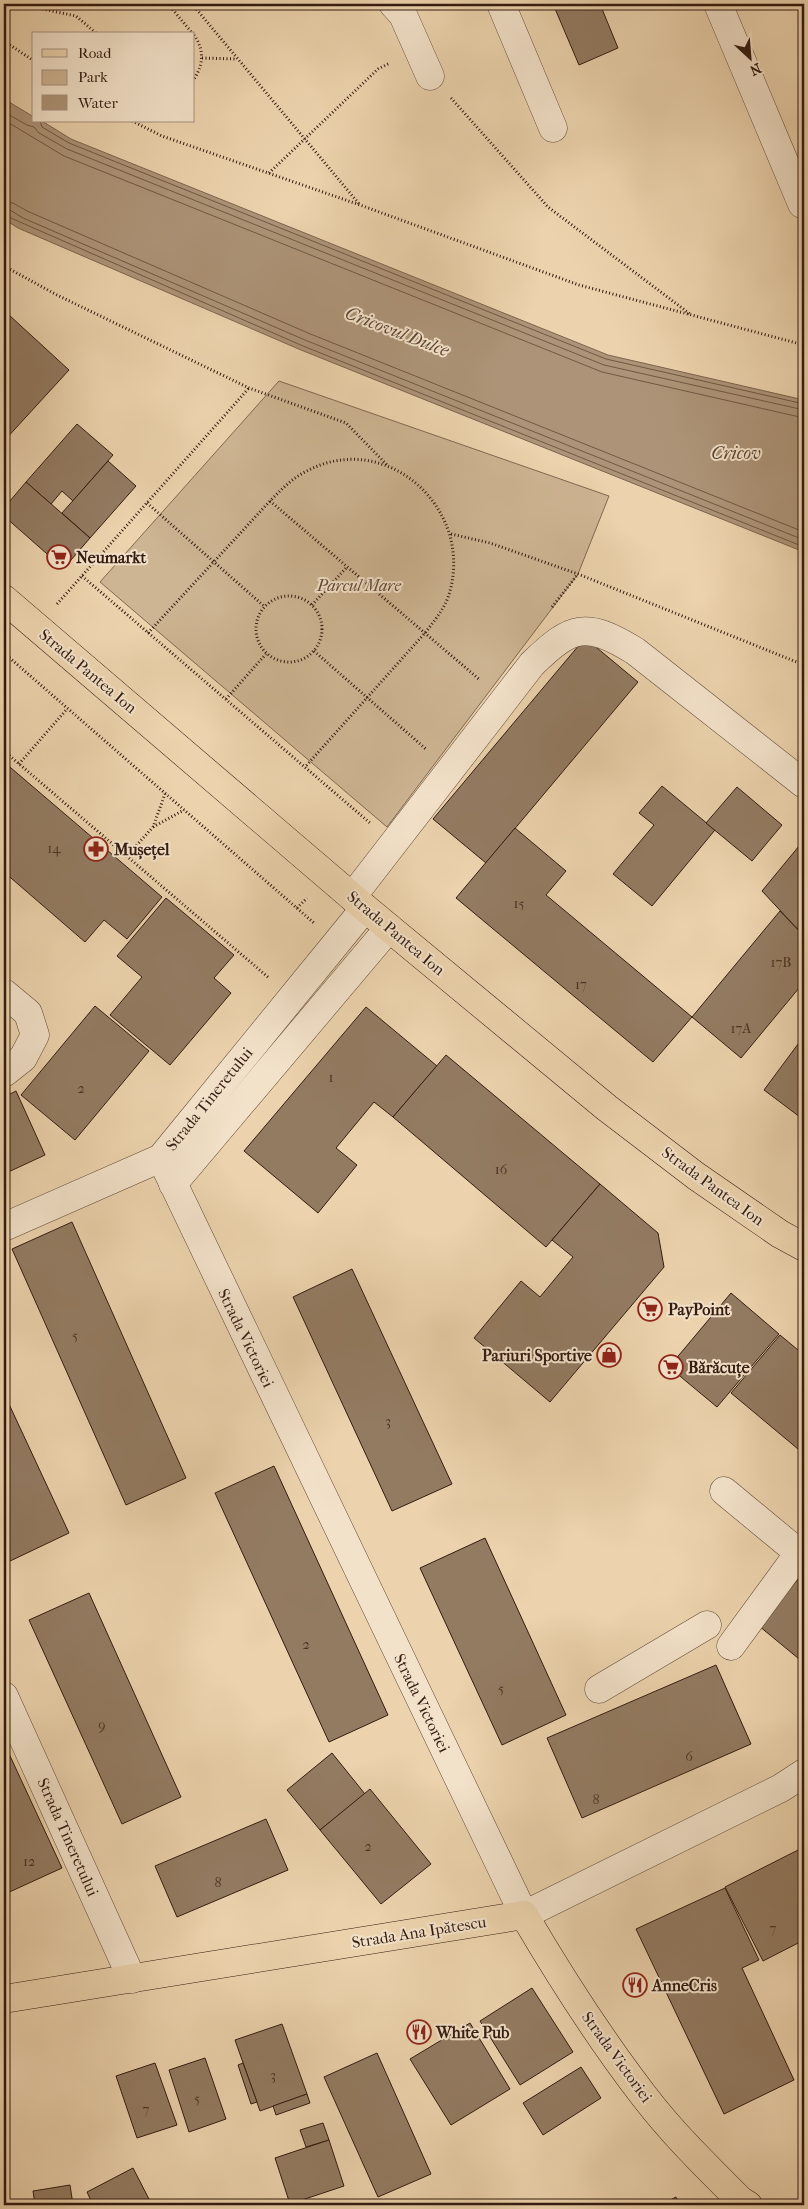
<svg xmlns="http://www.w3.org/2000/svg" width="808" height="2209" font-family="'IM FELL French Canon',serif">
<style>
.green{fill:#cdb492;stroke:#806852}
.water{fill:#ad9478;stroke:#7c644f}
.lines{fill:none;stroke-linecap:round;stroke-linejoin:round}
.shore{stroke:#705844;stroke-width:1}
.building{fill:#937b62;stroke:#331b11}
.minor-casing{stroke:#614938;stroke-width:29}
.major-casing{stroke:#331b11;stroke-width:29}
.path{stroke:#331b11;stroke-width:3;stroke-dasharray:1 2.5;stroke-linecap:butt}
.minor{stroke:#f3e2ca;stroke-width:28}
.major{stroke:#ecd3ad;stroke-width:28}
.labels{text-anchor:middle;dominant-baseline:central;stroke-width:4;stroke-linejoin:round;paint-order:stroke}
.number-label{font-size:14px;fill:#4b3325}
.poi-label{font-size:16px;font-weight:bold;fill:#331b11;stroke:#f3e2ca;text-anchor:start}
.park-label{font-size:16px;font-style:italic;fill:#614938;stroke:#f3e2ca}
.street-label{font-size:16px;fill:#331b11;stroke:#f3e2ca}
.water-label{font-size:18px;font-style:italic;fill:#5e4535;stroke:#f3e2ca}
</style>
<rect width="100%" height="100%" fill="#ecd3ad"/>
<filter id="stains"><feTurbulence type="fractalNoise" baseFrequency=".004" numOctaves="4"/><feColorMatrix values="0 0 0 0 .2 0 0 0 0 .09 0 0 0 0 .02 0 0 0 .5 -.17"/></filter>
<radialGradient id="worn" r=".72"><stop offset=".6" stop-color="#630" stop-opacity="0"/><stop offset="1" stop-color="#630" stop-opacity=".3"/></radialGradient>
<polygon class="green" points="279,381 609,496 578,574 387,827 100,582"/>
<polygon class="water" points="4,99 34,117 34,121 42,121 71,139 608,355 804,400 804,552 301,350 18,228 4,219"/>
<g class="lines">
<g class="shore">
<polyline points="4,112 27,125 34,127 39,133 67,149 604,365 804,410"/>
<polyline points="4,120 64,156 602,372 804,418"/>
<polyline points="40,121 42,127 69,143 606,359 804,404"/>
<polyline points="4,202 13,203 27,211 308,333 804,532"/>
<polyline points="4,209 10,210 23,218 305,340 804,540"/>
<polyline points="4,215 303,346 804,547"/>
</g>
</g>
<g class="building">
<polygon points="553,4 600,4 618,48 579,65"/>
<polygon points="9,315 69,370 4,441 4,321"/>
<polygon points="77,424 113,455 73,501 62,491 51,504 26,482"/>
<polygon points="108,461 136,486 90,538 62,513"/>
<polygon points="26,482 90,538 71,560 55,561 4,516 4,508"/>
<polygon points="585,638 638,682 486,863 433,819"/>
<polygon points="4,762 162,897 127,939 104,920 85,942 4,872"/>
<polygon points="662,786 715,830 652,906 613,874 654,825 639,813"/>
<polygon points="737,787 782,825 752,861 706,823"/>
<polygon points="515,828 566,871 546,895 692,1017 653,1062 456,898"/>
<polygon points="804,840 804,936 762,891"/>
<polygon points="166,898 234,955 214,978 231,993 170,1065 110,1015 142,977 117,956"/>
<polygon points="780,911 804,936 804,982 741,1058 692,1017"/>
<polygon points="95,1006 149,1051 75,1140 21,1095"/>
<polygon points="366,1007 437,1066 393,1117 374,1102 336,1148 357,1165 318,1213 244,1151"/>
<polygon points="804,1036 804,1120 764,1090"/>
<polygon points="446,1055 600,1184 546,1247 393,1117"/>
<polygon points="16,1091 45,1155 4,1174 4,1097"/>
<polygon points="600,1184 658,1233 664,1267 550,1402 474,1338 521,1281 540,1297 573,1257 552,1240"/>
<polygon points="72,1222 186,1478 126,1505 12,1249"/>
<polygon points="352,1269 452,1484 392,1511 293,1297"/>
<polygon points="731,1293 779,1334 717,1407 669,1367"/>
<polygon points="780,1335 804,1355 804,1454 731,1393"/>
<polygon points="8,1402 69,1533 8,1562 4,1553 4,1404"/>
<polygon points="274,1466 388,1715 329,1742 215,1493"/>
<polygon points="485,1538 566,1715 502,1745 420,1568"/>
<polygon points="804,1572 804,1663 759,1626"/>
<polygon points="89,1593 181,1797 122,1824 29,1620"/>
<polygon points="716,1665 751,1744 582,1818 547,1738"/>
<polygon points="4,1743 62,1868 5,1894 4,1891"/>
<polygon points="332,1753 365,1794 320,1830 287,1790"/>
<polygon points="370,1789 431,1864 381,1904 320,1830"/>
<polygon points="266,1819 288,1870 177,1917 155,1866"/>
<polygon points="804,1847 804,1940 763,1961 725,1887"/>
<polygon points="725,1888 759,1960 742,1968 794,2080 724,2114 636,1929"/>
<polygon points="532,1988 573,2052 520,2085 480,2021"/>
<polygon points="470,2023 510,2089 451,2125 410,2059"/>
<polygon points="282,2024 307,2094 260,2111 235,2040"/>
<polygon points="377,2053 431,2174 378,2197 324,2077"/>
<polygon points="205,2058 226,2119 189,2132 169,2070"/>
<polygon points="155,2063 177,2125 137,2138 116,2076"/>
<polygon points="243,2063 257,2102 251,2104 238,2065"/>
<polygon points="581,2067 601,2098 543,2135 523,2103"/>
<polygon points="307,2094 310,2103 276,2115 273,2106"/>
<polygon points="323,2123 329,2140 306,2147 300,2130"/>
<polygon points="329,2140 344,2186 290,2204 275,2158"/>
<polygon points="133,2168 152,2205 93,2205 87,2192"/>
<polygon points="70,2185 73,2205 35,2205 33,2191"/>
<polygon points="676,2197 680,2205 661,2205"/>
</g>
<g class="lines">
<g class="minor-casing">
<g id="minor">
<polyline points="393,4 403,15 430,76"/>
<polyline points="501,4 553,128"/>
<polyline points="718,4 802,204"/>
<path d="M352,897L532,664C572,625 586,621 635,651L804,784"/>
<polyline points="4,993 28,1013 35,1035 23,1058 4,1073"/>
<polyline points="161,1158 524,1915 781,1788 804,1773"/>
<polyline points="173,1184 389,928"/>
<polyline points="4,1227 161,1158 365,908"/>
<polyline points="724,1491 799,1553 731,1646"/>
<polyline points="599,1689 707,1625"/>
<polyline points="4,1696 132,1979"/>
</g>
</g>
<g class="major-casing">
<g id="major">
<polyline points="4,599 365,908 607,1108 696,1176 780,1234 804,1247"/>
<path d="M4,1999L524,1915C561,1978 600,2039 644,2096C673,2134 707,2167 740,2200L748,2205"/>
</g>
</g>
<g class="path">
<polyline points="33,4 43,9 76,16 97,34"/>
<polyline points="168,4 193,34"/>
<polyline points="192,4 360,205"/>
<path d="M194,35C204,49 204,64 194,79"/>
<polyline points="4,41 34,61"/>
<polyline points="202,58 237,59"/>
<polyline points="451,98 548,207 690,314"/>
<polyline points="132,121 162,136 360,205 579,285 804,345"/>
<polyline points="269,173 378,69 390,63"/>
<polyline points="4,266 57,295 249,388 346,423 388,466"/>
<polyline points="270,501 480,680"/>
<polyline points="147,503 265,607"/>
<polyline points="451,534 490,543 578,574 804,665"/>
<polyline points="82,576 370,823"/>
<circle cx="289" cy="629" r="33"/>
<polyline points="57,604 249,388"/>
<polyline points="312,605 347,567"/>
<polyline points="552,607 578,574"/>
<path d="M148,633L270,501C281,490 291,479 305,472C384,428 473,506 450,591C446,607 435,620 425,633L305,767"/>
<polyline points="314,651 427,750"/>
<polyline points="4,653 314,923"/>
<polyline points="226,699 266,654"/>
<polyline points="4,751 269,978"/>
<polyline points="19,764 67,709"/>
<polyline points="153,827 184,810"/>
<polyline points="127,856 153,827 165,794"/>
<polyline points="297,908 307,898"/>
</g>
<use href="#minor" class="minor"/>
<use href="#major" class="major"/>
</g>
<defs>
<g id="supermarket-ring" transform="scale(1.25)"><circle r="9.5" fill="#f3e2ca" stroke="#8f2418" stroke-width="1.5"/><path d="M-6-5.5h2.5l.6 2H6L4.5 2H-2.5L-4.4-4H-6ZM-1.5 3.2a1.3 1.3 0 1 0 .1 0ZM3 3.2a1.3 1.3 0 1 0 .1 0Z" fill="#8f2418"/></g>
<g id="pharmacy-ring" transform="scale(1.25)"><circle r="9.5" fill="#f3e2ca" stroke="#8f2418" stroke-width="1.5"/><path d="M-2-6h4v4h4v4h-4v4h-4v-4h-4v-4h4Z" fill="#8f2418"/></g>
<g id="shop-ring" transform="scale(1.25)"><circle r="9.5" fill="#f3e2ca" stroke="#8f2418" stroke-width="1.5"/><path d="M-5-2.5h2.3a2.7 3.5 0 0 1 5.4 0H5L5.5 6h-11ZM-1.5-2.5h3a1.5 2.3 0 0 0-3 0Z" fill="#8f2418"/></g>
<g id="restaurant-ring" transform="scale(1.25)"><circle r="9.5" fill="#f3e2ca" stroke="#8f2418" stroke-width="1.5"/><path d="M-5-6h1v4h1v-4h1v4h1v-4h1v5L-1.5 .5V6h-2V.5L-5-1ZM5-6V6H3V1.5H1.5Q1.5-4 5-6Z" fill="#8f2418"/></g>
</defs>
<g fill-rule="evenodd">
<use href="#supermarket-ring" x="59" y="557"/>
<use href="#pharmacy-ring" x="96" y="849"/>
<use href="#supermarket-ring" x="650" y="1309"/>
<use href="#shop-ring" x="609" y="1355"/>
<use href="#supermarket-ring" x="671" y="1367"/>
<use href="#restaurant-ring" x="635" y="1985"/>
<use href="#restaurant-ring" x="419" y="2032"/>
</g>
<g class="labels">
<g class="number-label">
<text x="54" y="848">14</text>
<text x="519" y="903">15</text>
<text x="781" y="962">17B</text>
<text x="581" y="984">17</text>
<text x="741" y="1028">17A</text>
<text x="331" y="1077">1</text>
<text x="81" y="1088">2</text>
<text x="501" y="1169">16</text>
<text x="75" y="1335">5</text>
<text x="388" y="1421">3</text>
<text x="306" y="1644">2</text>
<text x="501" y="1688">5</text>
<text x="102" y="1725">9</text>
<text x="689" y="1756">6</text>
<text x="596" y="1799">8</text>
<text x="368" y="1846">2</text>
<text x="29" y="1861">12</text>
<text x="218" y="1882">8</text>
<text x="773" y="1928">7</text>
<text x="273" y="2075">3</text>
<text x="197" y="2098">5</text>
<text x="146" y="2109">7</text>
</g>
<g class="poi-label">
<text x="76" y="557">Neumarkt</text>
<text x="114" y="849">Mușețel</text>
<text x="668" y="1309">PayPoint</text>
<text x="592" y="1355" text-anchor="end">Pariuri Sportive</text>
<text x="688" y="1367">Bărăcuțe</text>
<text x="652" y="1985">AnneCris</text>
<text x="436" y="2032">White Pub</text>
</g>
<g class="park-label">
<text x="359" y="585">Parcul Mare</text>
</g>
<g class="street-label">
<text transform="translate(88 671) rotate(40)">Strada Pantea Ion</text>
<text transform="translate(396 933) rotate(40)">Strada Pantea Ion</text>
<text transform="translate(209 1099) rotate(-51)">Strada Tineretului</text>
<text transform="translate(713 1186) rotate(36)">Strada Pantea Ion</text>
<text transform="translate(246 1338) rotate(64)">Strada Victoriei</text>
<text transform="translate(422 1703) rotate(64)">Strada Victoriei</text>
<text transform="translate(68 1837) rotate(66)">Strada Tineretului</text>
<text transform="translate(419 1932) rotate(-9)">Strada Ana Ipătescu</text>
<text transform="translate(617 2057) rotate(54)">Strada Victoriei</text>
</g>
<g class="water-label">
<text transform="translate(397 332) rotate(21)">Cricovul Dulce</text>
<text x="736" y="453">Cricov</text>
</g>
</g>
<rect width="808" height="2209" fill="none" stroke="#ecd3ad" stroke-width="20"/>
<rect x="5" y="5" width="798" height="2199" fill="none" stroke="#331b11" stroke-width="2.5"/>
<rect x="10" y="10" width="788" height="2189" fill="none" stroke="#331b11"/>
<rect x="32" y="32" width="162" height="90" fill="#f3e2ca" stroke="#a69280"/>
<rect x="42" y="49" width="25" height="8" fill="#ecd3ad" stroke="#a69280"/>
<text x="78" y="58" font-size="15" fill="#331b11">Road</text>
<rect x="42" y="70" width="25" height="15" fill="#cdb492" stroke="#a69280"/>
<text x="78" y="82" font-size="15" fill="#331b11">Park</text>
<rect x="42" y="95" width="25" height="15" fill="#ad9478" stroke="#a69280"/>
<text x="78" y="108" font-size="15" fill="#331b11">Water</text>
<g transform="translate(750 58) rotate(154)" stroke="#f3e2ca" stroke-width="4" paint-order="stroke">
<path d="M0-4L9 19L0 12L-9 19Z" fill="#331b11"/>
<text y="-8" font-size="14" font-weight="bold" text-anchor="middle" fill="#331b11">N</text>
</g>
<rect width="100%" height="100%" filter="url(#stains)"/>
<rect width="100%" height="100%" fill="url(#worn)"/>
</svg>
